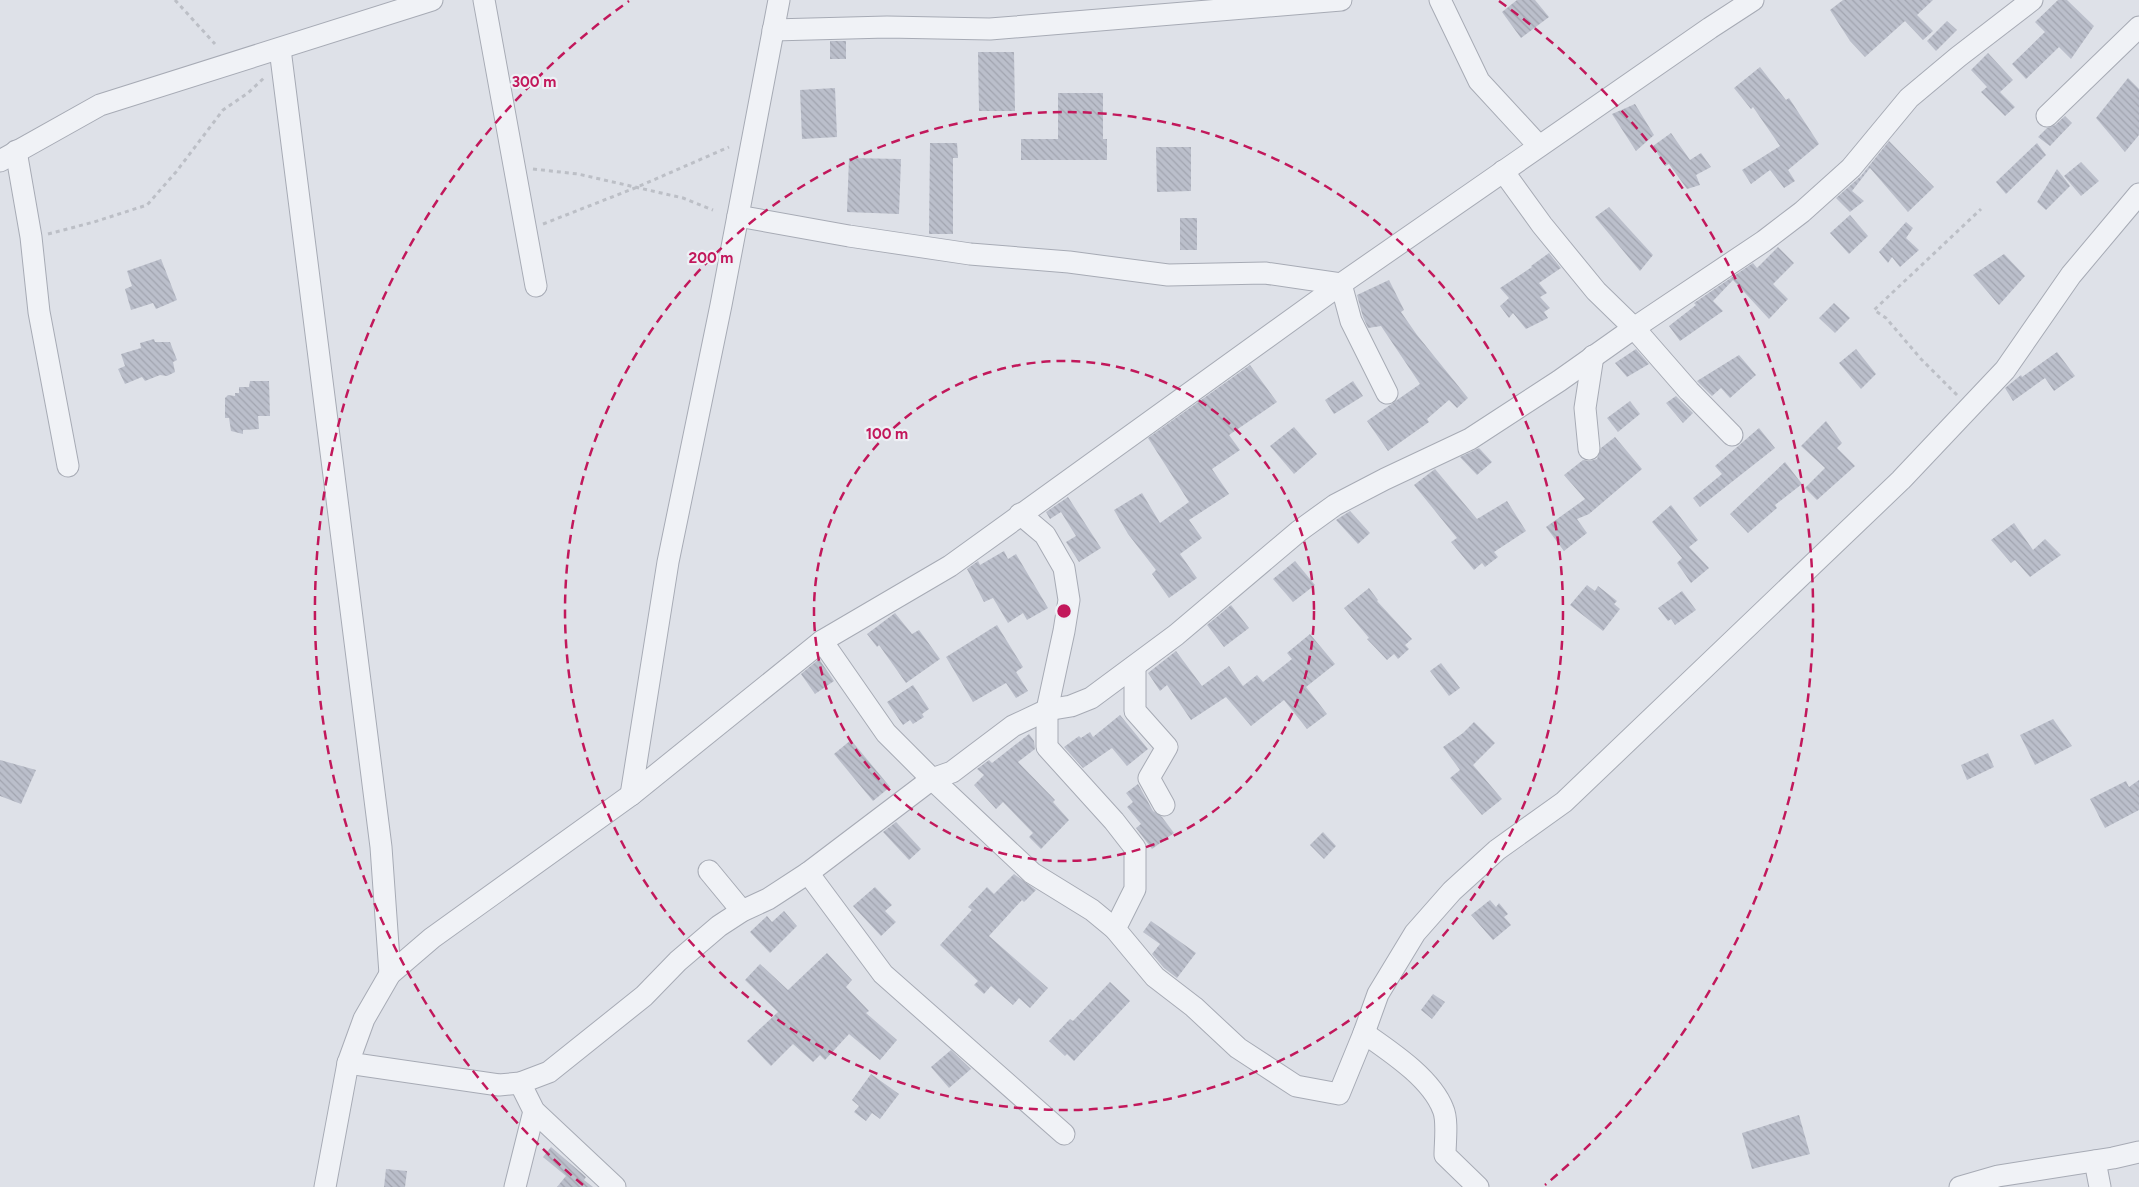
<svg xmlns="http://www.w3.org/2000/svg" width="2139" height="1187" font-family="Figtree,sans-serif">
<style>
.building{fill:url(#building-back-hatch)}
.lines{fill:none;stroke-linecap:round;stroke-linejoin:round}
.minor-casing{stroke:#a7abb5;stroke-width:23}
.path{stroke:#bcbfc6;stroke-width:3;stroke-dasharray:4 4;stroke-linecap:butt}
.minor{stroke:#f0f2f6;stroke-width:21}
.ring{fill:none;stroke:#c2185b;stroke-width:2.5;stroke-dasharray:9 6}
.centre{fill:#c2185b;stroke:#edf0f5;stroke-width:2.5}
.ring-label{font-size:15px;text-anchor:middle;font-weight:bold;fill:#c2185b;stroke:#edf0f5;stroke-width:4.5;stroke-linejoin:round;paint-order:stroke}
</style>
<defs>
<pattern id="building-back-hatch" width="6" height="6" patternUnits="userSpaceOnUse" patternTransform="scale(1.25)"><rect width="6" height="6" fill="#bbbfcb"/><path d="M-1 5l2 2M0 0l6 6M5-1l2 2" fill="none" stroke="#a1a4af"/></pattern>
</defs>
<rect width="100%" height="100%" fill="#dee1e8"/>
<g class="building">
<polygon points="1517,0 1535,0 1549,17 1521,38 1502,12"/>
<polygon points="1843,0 1933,0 1917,15 1933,31 1923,40 1905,21 1865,57 1850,41 1830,10"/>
<polygon points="2058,0 2067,0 2094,26 2071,59 2059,47 2026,79 2012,64 2045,32 2035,22"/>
<polygon points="1947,21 1957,30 1936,51 1927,41"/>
<rect x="830" y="41" width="16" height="18"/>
<polygon points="978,52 1014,52 1015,111 979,111"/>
<polygon points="1988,53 2013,80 2000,92 2015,107 2005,116 1981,92 1987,87 1971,70"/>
<polygon points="1760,67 1786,100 1789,98 1819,144 1788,170 1795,181 1784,188 1770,170 1751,184 1742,170 1780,146 1753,107 1751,109 1734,88"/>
<polygon points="2128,78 2139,89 2139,135 2125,152 2096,118"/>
<polygon points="835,88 837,137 802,139 800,90"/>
<polygon points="1058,93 1103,93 1103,139 1107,139 1107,160 1021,160 1021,139 1058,139"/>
<polygon points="1635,104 1654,135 1636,151 1612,114"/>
<polygon points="2065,116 2072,123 2050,146 2038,137 2047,128 2055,125"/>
<polygon points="1671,133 1690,160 1701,153 1711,167 1696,175 1700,185 1687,189 1669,164 1665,166 1653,146"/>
<polygon points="1889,141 1934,187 1908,212 1870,168 1852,191 1864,201 1850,212 1836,198 1861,176"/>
<polygon points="930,143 957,143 958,158 953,158 953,234 929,234"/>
<polygon points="2037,143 2046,155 2006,194 1996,182"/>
<polygon points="1156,147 1191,147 1191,191 1157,192"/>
<polygon points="849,158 901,159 899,214 847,212"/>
<polygon points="2081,162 2099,181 2081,196 2064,176"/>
<polygon points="2057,169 2070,186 2046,210 2037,202"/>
<polygon points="1609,207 1653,255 1640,271 1595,217"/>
<polygon points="1850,215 1868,236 1849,254 1830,233"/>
<rect x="1180" y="218" width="17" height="32"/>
<polygon points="1906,222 1913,228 1906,238 1919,250 1900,267 1892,257 1888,263 1879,252"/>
<polygon points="1778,247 1794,263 1773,284 1788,299 1769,319 1733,280 1713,301 1723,311 1680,341 1669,326 1696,305 1694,303 1753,263 1757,268"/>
<polygon points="1549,253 1561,268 1539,283 1547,293 1540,297 1550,308 1544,312 1548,318 1526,329 1513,313 1509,318 1500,306 1509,298 1500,288 1532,267 1531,266"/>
<polygon points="2004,254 2025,276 1999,305 1973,275"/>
<polygon points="161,259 177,300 156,309 153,303 131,310 125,289 132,286 127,271"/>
<polygon points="1389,280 1404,310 1401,312 1417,335 1468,398 1457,408 1449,400 1427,419 1429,422 1388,451 1367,421 1420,384 1381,326 1368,328 1363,317 1357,295"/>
<polygon points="1834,303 1850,318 1835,333 1819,318"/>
<polygon points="154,339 155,342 170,342 177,360 173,362 175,372 167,376 160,375 145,381 142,377 125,384 118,369 125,366 121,354 141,348 140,343"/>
<polygon points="1636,349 1649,364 1627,377 1615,363"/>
<polygon points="1856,349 1876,374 1861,389 1839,363"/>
<polygon points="2057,352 2075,376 2054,391 2045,378 2013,401 2005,388 2021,375 2022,377"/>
<polygon points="1739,355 1756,375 1730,398 1721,388 1712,396 1697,381"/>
<polygon points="1250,365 1277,402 1229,435 1240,450 1212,469 1229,494 1189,520 1202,538 1180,554 1197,578 1169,598 1152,574 1156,570 1128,534 1114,510 1142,493 1160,523 1189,502 1148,438"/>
<polygon points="250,381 269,381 270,416 258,416 259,429 243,430 243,434 231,431 229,418 225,418 225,398 228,395 235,396 235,393 239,393 239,387 249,387"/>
<polygon points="1353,381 1363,396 1334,414 1325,400"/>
<polygon points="1676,396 1693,413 1683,423 1666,403"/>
<polygon points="1630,401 1640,414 1618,432 1607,418"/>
<polygon points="1826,421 1842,443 1837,448 1855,466 1817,500 1805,488 1825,468 1801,446"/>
<polygon points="1294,427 1317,454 1294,474 1270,446"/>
<polygon points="1759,428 1775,448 1700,507 1693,498 1722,474 1715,466"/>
<polygon points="1615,437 1642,469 1589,514 1577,519 1587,533 1564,551 1546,527 1585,499 1564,475 1583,460 1590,461 1597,459 1601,448"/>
<polygon points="1479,448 1492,462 1477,475 1460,457"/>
<polygon points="1785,462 1802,484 1775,505 1777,508 1748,533 1730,514"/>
<polygon points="1435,469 1477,519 1507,501 1526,531 1494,552 1498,557 1485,567 1482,563 1474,570 1451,542 1457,538 1414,485"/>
<polygon points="1068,497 1101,548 1079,562 1066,542 1076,536 1061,512 1050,519 1046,512"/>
<polygon points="1671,505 1698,540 1689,547 1709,568 1691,583 1677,563 1682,558 1652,522"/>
<polygon points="1350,511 1370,533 1358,544 1336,520"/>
<polygon points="2014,523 2033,550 2045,539 2061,555 2030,577 2015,560 2011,563 1991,540"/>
<polygon points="1004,551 1008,559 1016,554 1048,608 1027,620 1023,613 1008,623 993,598 984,602 967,569 978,561 980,565"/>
<polygon points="1295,561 1315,585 1293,602 1273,579"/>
<polygon points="1587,585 1595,591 1598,586 1617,601 1614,604 1620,609 1603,631 1570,605"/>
<polygon points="1369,588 1378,600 1377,601 1412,639 1405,645 1409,649 1398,659 1394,654 1387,660 1367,639 1369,638 1344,608"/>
<polygon points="1682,591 1696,610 1675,625 1671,619 1668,621 1658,608"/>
<polygon points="1231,605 1249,628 1224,647 1207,625"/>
<polygon points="895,613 912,634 919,630 940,659 906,683 879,645 877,647 867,634"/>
<polygon points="997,625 1023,667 1016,672 1028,691 1016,698 1006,683 973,702 946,657"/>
<polygon points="1310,634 1335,664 1306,687 1327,714 1307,729 1284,700 1251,726 1226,697 1191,720 1167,685 1160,691 1148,673 1176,651 1202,686 1229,666 1243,686 1257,675 1263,682 1292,659 1287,653"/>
<polygon points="819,659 834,681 815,694 801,674"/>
<polygon points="1441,663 1460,688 1449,696 1430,671"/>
<polygon points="913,685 929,709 922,714 924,717 913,724 910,720 903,725 887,702"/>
<polygon points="1120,715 1148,749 1127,766 1112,748 1083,768 1064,747 1079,736 1081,738 1090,732 1093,737"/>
<polygon points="2053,719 2072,746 2035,765 2020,735"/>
<polygon points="1474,722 1495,743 1473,765 1502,799 1482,815 1450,778 1460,770 1443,747 1463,733"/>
<polygon points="1029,734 1034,741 1035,749 1018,762 1055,800 1053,802 1069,820 1041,849 1029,837 1033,833 1003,802 996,809 974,785 984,775 977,769 989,760 992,763"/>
<polygon points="851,740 890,787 873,801 834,754"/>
<polygon points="1988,753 1994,767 1967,780 1961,765"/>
<polygon points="0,760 36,770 21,804 0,796"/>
<polygon points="2139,780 2139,810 2105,828 2090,799 2126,781 2129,787"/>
<polygon points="1138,784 1153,811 1162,817 1174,833 1152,849 1136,828 1141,824 1127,807 1133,802 1126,793"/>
<polygon points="896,822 921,849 909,860 883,832"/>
<polygon points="1323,832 1336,846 1324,859 1310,845"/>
<polygon points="1014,874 1036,890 1024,902 1022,900 989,936 1048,988 1030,1008 1019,998 1013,1005 991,986 984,994 974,985 978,981 940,945 972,910 968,907 987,887 994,894"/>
<polygon points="875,887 892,905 885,911 896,922 881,936 853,906"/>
<polygon points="1490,900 1496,907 1499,903 1508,914 1504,917 1511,925 1493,940 1471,915"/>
<polygon points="784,911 797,926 770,953 750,932 767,916 772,922"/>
<polygon points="1151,921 1196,953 1177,978 1164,968 1152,954 1160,944 1143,932"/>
<polygon points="827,953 852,980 846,987 869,1011 866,1013 897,1040 880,1060 849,1034 825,1060 820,1055 813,1062 793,1044 771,1066 747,1041 778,1012 745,980 760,964 788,990"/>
<polygon points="1110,982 1130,1001 1074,1061 1067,1054 1065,1056 1049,1041 1070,1019 1073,1021"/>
<polygon points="1433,994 1445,1002 1432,1019 1421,1010"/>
<polygon points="951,1050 971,1069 949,1088 931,1067"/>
<polygon points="871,1074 899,1094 880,1119 872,1113 866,1121 854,1112 859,1106 852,1100"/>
<polygon points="1799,1115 1810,1154 1752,1169 1742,1133"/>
<polygon points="551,1147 586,1177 584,1180 593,1187 557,1187 566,1176 543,1157"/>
<polygon points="386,1169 407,1171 405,1187 384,1187"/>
</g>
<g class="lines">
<g class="minor-casing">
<g id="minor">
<polyline points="484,0 536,286"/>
<polyline points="1440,0 1479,81 1539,146"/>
<polyline points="773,30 887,27 990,29 1341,0"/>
<polyline points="280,49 381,847 390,974"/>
<polyline points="2047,116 2139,27"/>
<polyline points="16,151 31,237 39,312 68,466"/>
<polyline points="0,161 100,105 432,0"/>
<polyline points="1503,171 1542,225 1596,291 1634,328 1689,391 1732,435"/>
<polyline points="738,216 849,236 970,254 1069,262 1168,275 1265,273 1341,284 1351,321 1387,393"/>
<polyline points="1589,449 1585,408 1593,356"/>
<path d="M1020,514L1045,535L1064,568L1069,600L1064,631L1047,710V747L1114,821L1135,848V889L1115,929L1155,977L1194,1007L1238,1048L1296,1086L1339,1094L1364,1033C1391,1052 1431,1078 1443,1109C1448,1120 1445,1143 1445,1155L1478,1187"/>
<polyline points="822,641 886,733 932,779 1032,873 1092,910 1115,929"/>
<polyline points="1135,666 1135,711 1167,747 1149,778 1164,805"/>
<polyline points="631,795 668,562 721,305 779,0"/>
<polyline points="709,871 742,911"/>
<polyline points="808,873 883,974 1064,1134"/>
<polyline points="1364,1033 1378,994 1415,933 1452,891 1497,850 1564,802 1901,480 2005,370 2071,275 2139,194"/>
<polyline points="348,1063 499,1085 520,1083 549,1072 644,996 678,961 719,926 742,911 768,899 808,873 932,779 952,772 1013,726 1047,710 1071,706 1091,698 1176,635 1299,531 1335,505 1385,479 1470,439 1559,381 1634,328 1764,241 1802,212 1851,168 1909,98 1958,57 2032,0"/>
<polyline points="520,1083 534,1111 615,1187"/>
<polyline points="2095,1161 2100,1187"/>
<polyline points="325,1187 348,1063 364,1019 390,974 432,938 631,795 822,641 950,566 1341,284 1710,28 1753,0"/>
<polyline points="515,1187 534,1111"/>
<polyline points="1960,1187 1998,1176 2113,1158 2139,1152"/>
</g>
</g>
<g class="path">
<polyline points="175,0 215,44"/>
<polyline points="533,169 578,174 683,198 713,210"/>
<polyline points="543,224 635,188 729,147"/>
<polyline points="48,234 94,222 147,205 176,172 223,110 248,93 265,77"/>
<polyline points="1957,395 1921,359 1886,318 1874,310 1981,209"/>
</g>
<use href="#minor" class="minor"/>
</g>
<g class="ring">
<circle cx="1064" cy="611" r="250"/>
<circle cx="1064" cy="611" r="499"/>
<path d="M583 1185A749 749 0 0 1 629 1M1499 1A749 749 0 0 1 1545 1185"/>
</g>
<circle cx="1064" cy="611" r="8" class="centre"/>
<g class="ring-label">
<text x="534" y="87">300 m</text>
<text x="711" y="263">200 m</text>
<text x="887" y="439">100 m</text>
</g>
</svg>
